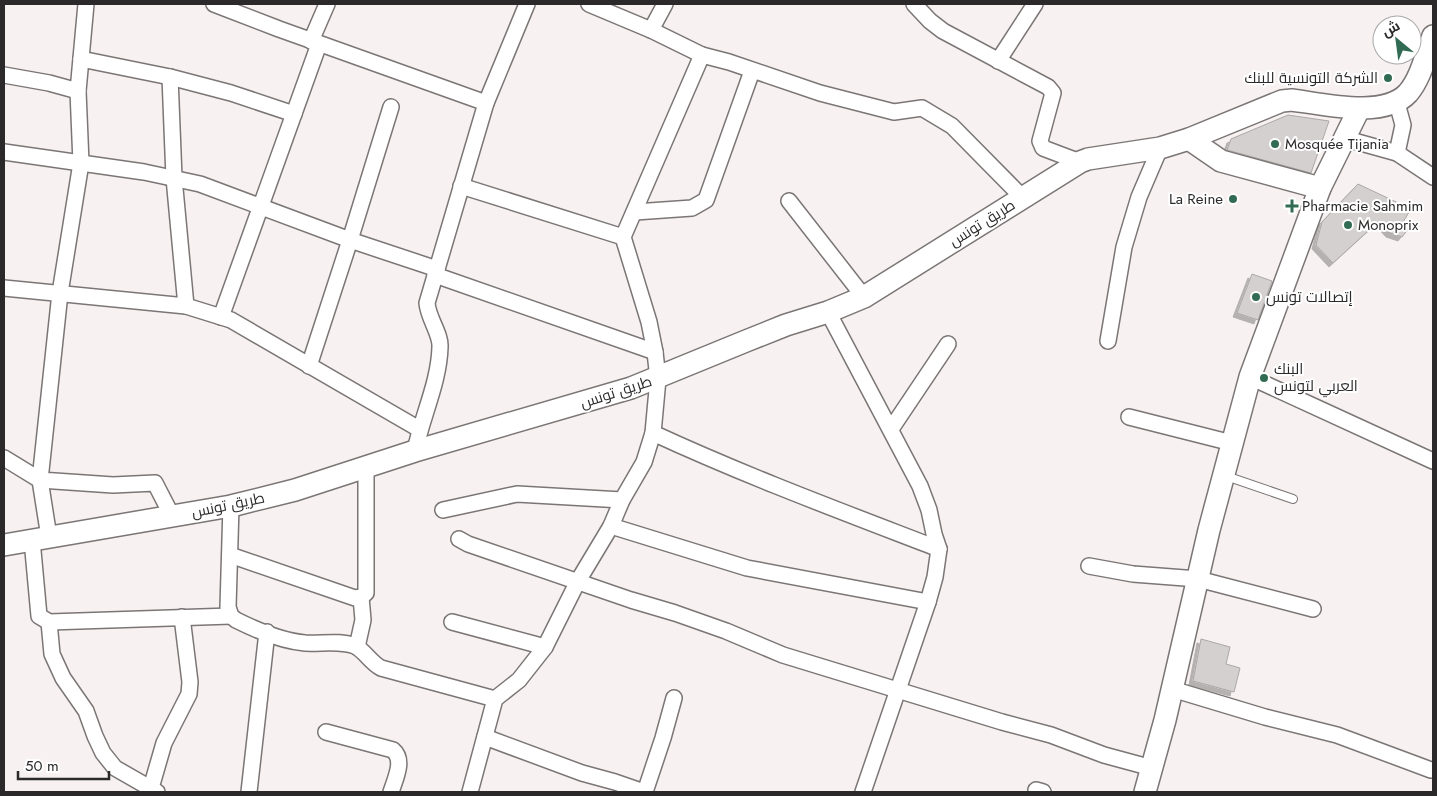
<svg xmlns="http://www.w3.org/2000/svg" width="1437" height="796" font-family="Jost,Cairo,sans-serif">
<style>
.building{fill:#d5d0d0;stroke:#aca7a7;filter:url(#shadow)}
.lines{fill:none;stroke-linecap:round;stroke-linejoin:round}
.lane-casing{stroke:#7b7675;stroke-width:10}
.street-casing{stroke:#7b7675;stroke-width:18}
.secondary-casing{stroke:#7b7675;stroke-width:24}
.lane{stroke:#fff;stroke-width:8}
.street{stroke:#fff;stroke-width:15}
.secondary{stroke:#fff;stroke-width:21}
.poi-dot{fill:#326b53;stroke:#fff;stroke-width:2}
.labels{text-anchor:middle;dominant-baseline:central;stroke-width:4;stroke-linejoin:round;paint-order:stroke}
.poi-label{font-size:15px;fill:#2b2929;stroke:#fff;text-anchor:start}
.street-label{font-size:15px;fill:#2b2929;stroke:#fff}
</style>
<defs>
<filter id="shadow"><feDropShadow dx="-4" dy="4" stdDeviation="0" flood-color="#0004"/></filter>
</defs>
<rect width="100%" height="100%" fill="#f7f1f1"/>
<g class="building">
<polygon points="1288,115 1329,121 1311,173 1227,150 1231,139"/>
<polygon points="1358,184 1411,209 1403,222 1409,228 1402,237 1390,233 1379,221 1333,263 1316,245 1322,222"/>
<polygon points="1252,274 1272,281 1258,320 1237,313"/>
<polygon points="1201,639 1230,647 1226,664 1240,668 1234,692 1193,681"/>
</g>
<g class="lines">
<g class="lane-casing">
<polyline id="lane" points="1226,476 1293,499"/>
</g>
<g class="street-casing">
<g id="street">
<polyline points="86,4 78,91 81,163 60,293 40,480 113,485 155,483 172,516"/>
<polyline points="214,4 279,29 486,103"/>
<polyline points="589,4 651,30 702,55 729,62 820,93 894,112 922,108 952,126 1023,198"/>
<polyline points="914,4 930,21 943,31 1048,87 1053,93 1040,141 1043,148 1080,162"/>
<polyline points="651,30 665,4"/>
<polyline points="311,41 327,4"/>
<polyline points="81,59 170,77 231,93 294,114"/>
<polyline points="998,61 1035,4"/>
<polyline points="4,75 49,83 78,91"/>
<polyline points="170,77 174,178 186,306"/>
<polyline points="1343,138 1397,153 1433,177"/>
<polyline points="4,152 144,172 200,184 350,240 437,269"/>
<polyline points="1397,153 1403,125 1397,103"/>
<polyline points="461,186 623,237"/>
<polyline points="789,201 864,297"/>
<polyline points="635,212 692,208 706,200 752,71"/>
<polyline points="435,275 655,352"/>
<polyline points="4,288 186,306 231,320 419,429"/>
<polyline points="828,312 920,486 929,510 934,534 939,549 935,577 928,602 863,792"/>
<polyline points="221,317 319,44"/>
<polyline points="1108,341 1124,247 1139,197 1160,148"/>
<polyline points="309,366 350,240 391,107"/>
<polyline points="1250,377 1433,461"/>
<polyline points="1129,417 1232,443"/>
<polyline points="891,429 948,344"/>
<path d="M653,433C746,476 843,512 939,549"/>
<path d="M415,451C422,416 439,383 440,347C441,334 428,318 427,303L486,103L527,4"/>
<polyline points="4,458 40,480 49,537"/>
<path d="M231,506L228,607L231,616L236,620C256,630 282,641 305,643C321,644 340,640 355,646C365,651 370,662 381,668L495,699"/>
<polyline points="443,510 517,494 622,500"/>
<polyline points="611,526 747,568 928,602"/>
<polyline points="459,539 468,544 631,600 675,613 726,631 783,655 1002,722 1051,735 1104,755 1152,768"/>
<polyline points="32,540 39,616 49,622 231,616"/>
<polyline points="230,555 355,598 361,597 366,593 366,468"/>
<polyline points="1089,566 1133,574 1198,579 1313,609"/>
<polyline points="49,622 52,654 63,678 86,711 95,736 103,753 115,768 157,792"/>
<polyline points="452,622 545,647"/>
<polyline points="357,647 363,620 361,597"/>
<polyline points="1172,689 1265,717 1337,735 1431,770"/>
<path d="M326,732L393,750C405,760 395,779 391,792"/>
<polyline points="485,737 582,773 615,782 644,792"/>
<polyline points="151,788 164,743 189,694 190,682 182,617"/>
<polyline points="1036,790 1043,792"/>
<polyline points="249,792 267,632"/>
<polyline points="470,792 495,699 519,680 545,647 578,581 611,526 622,500 644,462 653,433 658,379 655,352 649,322 623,237 702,55"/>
<polyline points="645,792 663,738 674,698"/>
</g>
</g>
<g class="secondary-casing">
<g id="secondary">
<polyline points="1189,139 1221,161 1320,188"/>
<path d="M4,545L231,506L295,490L415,451L631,388L746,341L786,325L828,312L864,297L1080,162L1088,159L1160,148L1189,139L1282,101L1292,100C1324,104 1384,119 1408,93C1421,78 1426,54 1433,36"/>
<polyline points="1145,792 1165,720 1209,530 1250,377 1320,188 1359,109"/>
</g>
</g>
<use href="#lane" class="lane"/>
<use href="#street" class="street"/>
<use href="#secondary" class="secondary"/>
</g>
<g class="poi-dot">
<circle cx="1388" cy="78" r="5"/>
<circle cx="1275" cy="144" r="5"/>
<circle cx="1233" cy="199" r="5"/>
<path d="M1289.5 198.5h5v5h5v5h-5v5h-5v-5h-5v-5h5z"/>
<circle cx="1348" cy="225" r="5"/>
<circle cx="1256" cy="297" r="5"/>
<circle cx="1264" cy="378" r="5"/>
</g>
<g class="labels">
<g class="poi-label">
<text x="1378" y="78" text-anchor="end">الشركة التونسية للبنك</text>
<text x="1285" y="144">Mosquée Tijania</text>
<text x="1223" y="199" text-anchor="end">La Reine</text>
<text x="1302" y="206">Pharmacie Sahmim</text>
<text x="1358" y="225">Monoprix</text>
<text x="1266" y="297">إتصالات تونس</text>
<text x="1274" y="369">البنك<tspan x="1274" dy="17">العربي لتونس</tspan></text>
</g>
<g class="street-label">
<text transform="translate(982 223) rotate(-32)">طريق تونس</text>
<text transform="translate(616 392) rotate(-18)">طريق تونس</text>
<text transform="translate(228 505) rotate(-12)">طريق تونس</text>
</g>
</g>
<rect width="1437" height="796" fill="none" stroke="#2b2929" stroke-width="10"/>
<g transform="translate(1397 40) rotate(331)"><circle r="24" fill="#ffffff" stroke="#aaa9a9"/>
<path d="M0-4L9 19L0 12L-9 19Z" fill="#326b53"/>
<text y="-8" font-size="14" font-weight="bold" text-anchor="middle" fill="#2b2929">ش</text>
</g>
<path d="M18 771v8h91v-8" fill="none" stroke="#2b2929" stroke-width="2.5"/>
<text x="25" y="771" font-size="15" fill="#2b2929" stroke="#ffffff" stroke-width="4" paint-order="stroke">50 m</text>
</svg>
